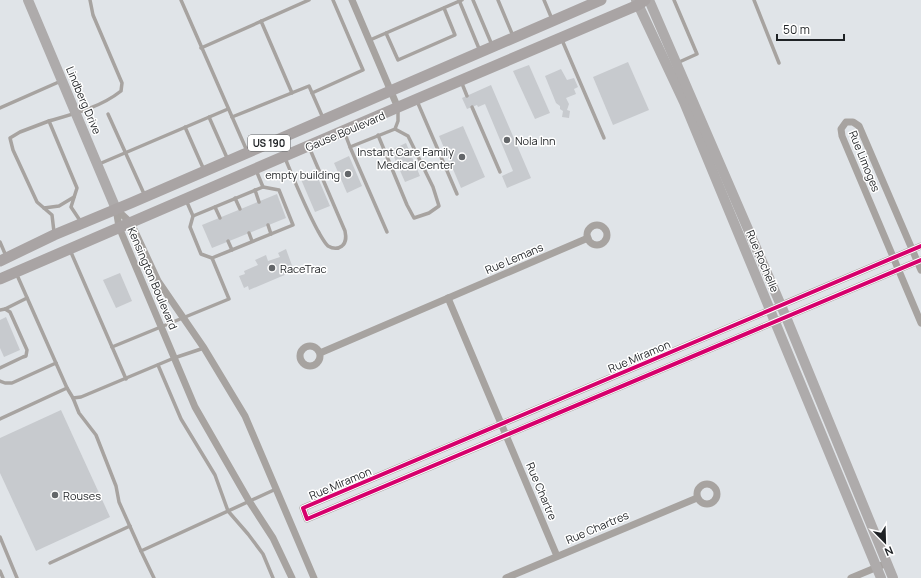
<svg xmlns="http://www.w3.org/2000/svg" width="921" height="578" font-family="Manrope,sans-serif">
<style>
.building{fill:#c7cace}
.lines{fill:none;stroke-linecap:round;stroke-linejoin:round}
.lane{stroke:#a7a3a0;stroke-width:3.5}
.street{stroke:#a7a3a0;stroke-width:7}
.secondary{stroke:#aeabab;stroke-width:10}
.primary{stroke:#a9a4a4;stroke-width:11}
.cycleway-casing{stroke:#fff;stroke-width:6}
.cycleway{stroke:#d6006c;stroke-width:4}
.poi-dot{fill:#636669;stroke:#fff;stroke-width:1.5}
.labels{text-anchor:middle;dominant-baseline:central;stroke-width:3;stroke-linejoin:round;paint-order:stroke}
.shield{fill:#fff;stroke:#626466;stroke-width:1}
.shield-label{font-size:10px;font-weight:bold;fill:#1f2225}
.street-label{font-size:11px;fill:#1f2225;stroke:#fff}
.poi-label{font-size:11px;fill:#1f2225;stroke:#fff;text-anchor:start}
</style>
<rect width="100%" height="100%" fill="#e0e4e8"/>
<g class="building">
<polygon points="628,62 649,110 613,125 593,77"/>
<polygon points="529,65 550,113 535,119 513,71"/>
<polygon points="561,69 567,80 574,78 578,87 574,89 576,94 566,98 569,104 567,110 570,111 569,118 562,117 563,111 560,109 560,106 556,103 545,76"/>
<polygon points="491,85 531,178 507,188 502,176 513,171 485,104 478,107 477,105 467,109 462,98"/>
<polygon points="463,126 485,177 461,188 439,136"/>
<polygon points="406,143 420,176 405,182 391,150"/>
<polygon points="349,156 362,186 347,193 334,163"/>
<polygon points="315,171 330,206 315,212 300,177"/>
<polygon points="277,194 286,218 212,248 202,225"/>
<polygon points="286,249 294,271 249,290 248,286 244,288 239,276 245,274 244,271 258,265 255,260 266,255 268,261 280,257 278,253"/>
<polygon points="120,273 132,301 116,308 103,280"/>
<polygon points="6,317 20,350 4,357 0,348 0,320"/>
<polygon points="61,410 110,517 36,551 0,473 0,438"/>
</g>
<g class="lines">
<g class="lane">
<polyline points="181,0 247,151"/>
<polyline points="459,0 480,51"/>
<polyline points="473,0 492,45"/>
<polyline points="498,0 513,36"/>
<polyline points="544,0 552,19"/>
<polyline points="674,0 697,54 677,63"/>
<polyline points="754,0 779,63"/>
<polyline points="261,21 292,93"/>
<polyline points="386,33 398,60 455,35 444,8"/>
<polyline points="370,40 462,0"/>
<polyline points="562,40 604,138"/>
<polyline points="201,48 309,0"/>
<polyline points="461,81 467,96"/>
<polyline points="312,93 363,70 333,0"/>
<polyline points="417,101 457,194"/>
<polyline points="472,107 500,172"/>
<polyline points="0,108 61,81"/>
<polyline points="108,114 145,196"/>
<polyline points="209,117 228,160"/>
<polyline points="232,117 309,86 323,118"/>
<path d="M49,121C74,114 101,107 121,91L122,83L93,15L90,0"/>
<polyline points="185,127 204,170"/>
<polyline points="344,131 350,147"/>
<polyline points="378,135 407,205 414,218 429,213 439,206 433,187 408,136 395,129"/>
<path d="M285,158C295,182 305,207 318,231C321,236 324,242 328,246C333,249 338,249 342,246C347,242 346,236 345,231L309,147"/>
<polyline points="99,164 228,109"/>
<polyline points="255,190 259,202"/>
<polyline points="235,198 240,209"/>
<polyline points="215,207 220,218"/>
<polyline points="44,208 59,206 74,197"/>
<polyline points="193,216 263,187"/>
<polyline points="268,225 271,234"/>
<polyline points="54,232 52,215 37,202 13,150 10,138 20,132 49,121 77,188 71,207 81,222"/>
<polyline points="387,232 350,147 395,129 398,121 398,109"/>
<polyline points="249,233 252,241"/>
<polyline points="228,241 232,250"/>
<polyline points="0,242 6,256"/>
<polyline points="70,250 126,379"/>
<polyline points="212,258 293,225 279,190 263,187 256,170"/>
<polyline points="17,275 67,388 73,398 81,397 174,358 204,348"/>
<polyline points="5,309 27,298"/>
<polyline points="0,310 5,309 10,312 27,350 26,356 23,357 0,368"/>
<polyline points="112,347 229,299 212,258 201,254 190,227 193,216 186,200"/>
<polyline points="158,365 181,419 215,475 228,511 248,534 263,554 273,578"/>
<polyline points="0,381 5,383 12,383 56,363"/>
<polyline points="73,398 79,413 96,435 116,486 119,502 141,551"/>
<polyline points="0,419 67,388"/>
<polyline points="0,537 17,578"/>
<polyline points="50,563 130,526"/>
<polyline points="0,571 3,578"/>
<polyline points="154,578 141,551 276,489"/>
</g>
<g class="street">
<polyline points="352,0 398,108"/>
<polyline points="116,209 131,223 158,281 204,348 245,416 314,578"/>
<polyline points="116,209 119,227 195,407 249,501 273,538 292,578"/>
<circle cx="597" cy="235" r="10"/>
<polyline points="921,246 303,508 307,519 921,260"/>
<polyline points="921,270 859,126 853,122 846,122 841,129 842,136 921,323"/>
<polyline points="448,298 557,556"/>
<circle cx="310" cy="356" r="10"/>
<polyline points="320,353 588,238"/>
<circle cx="707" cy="494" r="10"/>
<polyline points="506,578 697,498"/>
<polyline points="851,578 887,563"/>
</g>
<g class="secondary">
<polyline points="28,0 116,209"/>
<polyline points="636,0 684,102 881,578"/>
<polyline points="649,0 786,317 893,578"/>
</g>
<g class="primary">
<polyline points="0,261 54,235 131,203 601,0"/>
<polyline points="0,279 417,99 638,5 645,0"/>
</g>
<g class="cycleway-casing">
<polyline id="cycleway" points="921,246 303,508 307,519 921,260"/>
</g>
<use href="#cycleway" class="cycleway"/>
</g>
<g class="poi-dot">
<circle cx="507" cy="140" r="4"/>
<circle cx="462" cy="157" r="4"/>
<circle cx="348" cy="174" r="4"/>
<circle cx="272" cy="268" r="4"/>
<circle cx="55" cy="495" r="4"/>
</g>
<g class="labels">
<rect class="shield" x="248" y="135" width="42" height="16" rx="3"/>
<g class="shield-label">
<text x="269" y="143">US 190</text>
</g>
<g class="street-label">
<text transform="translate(84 100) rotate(67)">Lindberg Drive</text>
<text transform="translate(345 131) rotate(-23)">Gause Boulevard</text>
<text transform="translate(865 161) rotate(68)">Rue Limoges</text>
<text transform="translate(514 258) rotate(-23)">Rue Lemans</text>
<text transform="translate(763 261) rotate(67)">Rue Rochelle</text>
<text transform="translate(153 278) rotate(67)">Kensington Boulevard</text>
<text transform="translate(639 356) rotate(-23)">Rue Miramon</text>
<text transform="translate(340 483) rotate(-23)">Rue Miramon</text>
<text transform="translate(542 491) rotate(67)">Rue Chartre</text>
<text transform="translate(597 527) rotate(-23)">Rue Chartres</text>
</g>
<g class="poi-label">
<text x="515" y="140">Nola Inn</text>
<text x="454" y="151" text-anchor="end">Instant Care Family<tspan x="454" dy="13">Medical Center</tspan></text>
<text x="340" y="174" text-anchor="end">empty building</text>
<text x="280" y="268">RaceTrac</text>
<text x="63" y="495">Rouses</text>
</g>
</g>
<g transform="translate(885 542) rotate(157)" stroke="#ffffff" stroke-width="3" paint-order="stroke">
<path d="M0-3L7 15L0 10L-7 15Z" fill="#1f2225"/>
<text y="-6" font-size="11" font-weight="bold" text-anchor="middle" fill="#1f2225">N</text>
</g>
<path d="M777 34v6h67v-6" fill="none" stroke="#1f2225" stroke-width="2"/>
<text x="783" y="34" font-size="12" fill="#1f2225" stroke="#ffffff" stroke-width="3" paint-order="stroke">50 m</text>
</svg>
